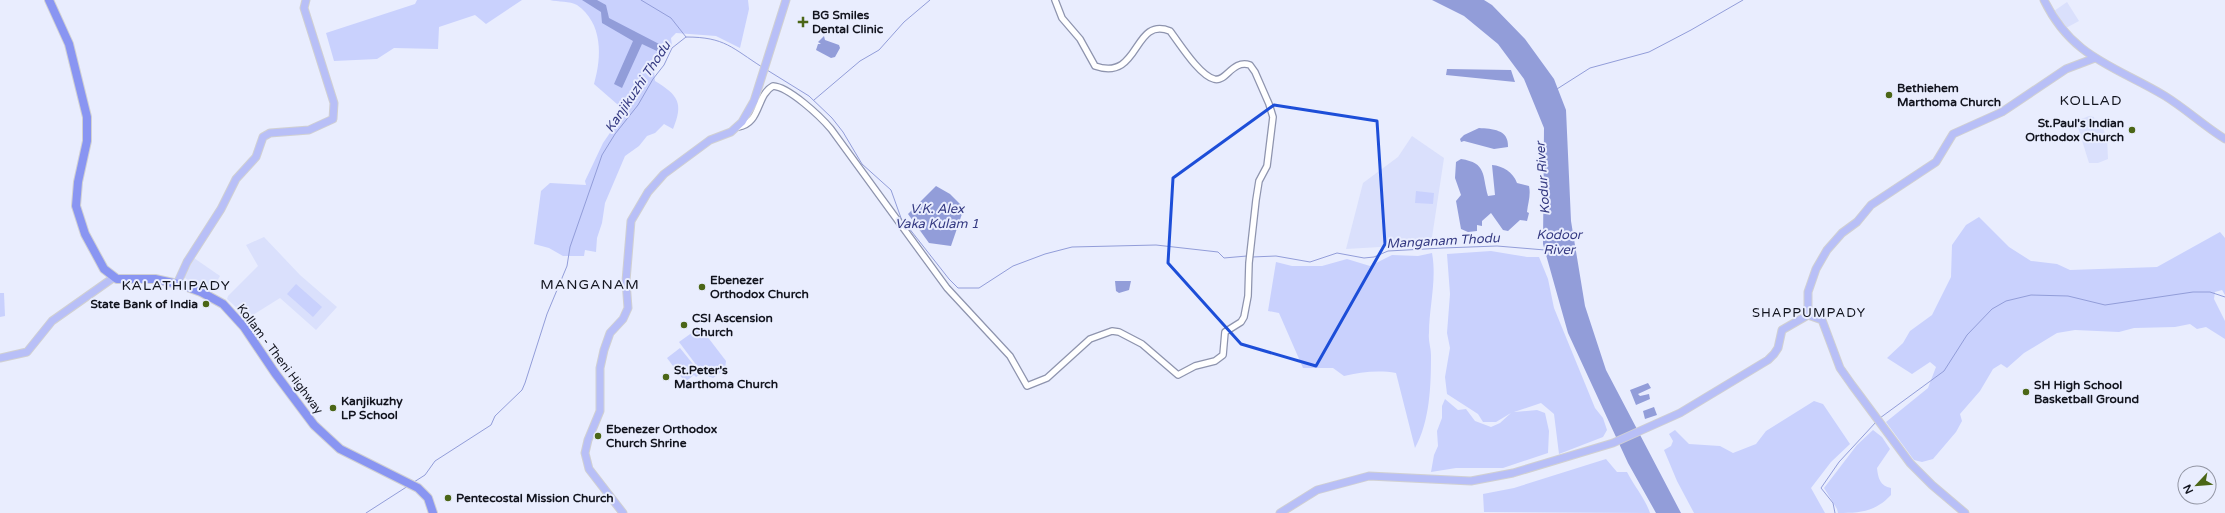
<svg xmlns="http://www.w3.org/2000/svg" width="2225" height="513" font-family="'Varela Round',sans-serif">
<style>
.built{fill:#dae0fc}
.green{fill:#c9d1fd}
.water{fill:#929dd9}
.lines{fill:none;stroke-linecap:round;stroke-linejoin:round}
.stream{stroke:#929dd9;stroke-width:1}
.minor-casing{stroke:#8e94ae;stroke-width:8}
.major-casing{stroke:#d0d0d2;stroke-width:9}
.highway-casing{stroke:#d0d0d2;stroke-width:10}
.minor{stroke:#fff;stroke-width:5.5}
.major{stroke:#b8bff7;stroke-width:7}
.highway{stroke:#8995f2;stroke-width:8}
.marked{fill:none;stroke:#1d4ed8;stroke-width:3;stroke-linejoin:round}
.poi-dot{fill:#4b6617;stroke:#e9edfe;stroke-width:1.5}
.labels{text-anchor:middle;dominant-baseline:central;stroke-width:4;stroke-linejoin:round;paint-order:stroke}
.poi-label{font-size:12px;font-weight:bold;fill:#12141e;stroke:#e9edfe;text-anchor:start}
.street-label{font-size:12px;fill:#12141e;stroke:#e9edfe}
.water-label{font-size:13px;font-style:italic;fill:#353a82;stroke:#e9edfe}
.neighbourhood-label{font-size:13px;letter-spacing:1px;fill:#12141e;stroke:#e9edfe}
.quarter-label{font-size:14px;letter-spacing:1px;fill:#12141e;stroke:#e9edfe}
</style>
<rect width="100%" height="100%" fill="#e9edfe"/>
<g class="built">
<polygon points="2067,2 2079,21 2064,29 2054,11"/>
<polygon points="2089,116 2094,117 2095,123 2099,121 2107,137 2108,159 2098,163 2089,163 2076,121"/>
<polygon points="1412,136 1444,158 1431,244 1346,249 1363,183 1398,157"/>
<polygon points="264,237 300,275 337,307 316,330 280,298 248,318 227,299 228,296 258,266 246,245"/>
<polygon points="191,256 220,276 210,294 179,274"/>
</g>
<g class="green">
<polygon points="417,0 522,0 486,24 475,15 439,27 438,49 394,48 377,59 334,61 326,33 415,4"/>
<path d="M550,0H748L749,9L740,48L716,36L676,33L671,38L672,46L654,71L655,81C678,95 684,103 673,129L664,124L655,133L647,136L639,146L625,156L605,203L602,223L597,238L596,252L585,250L584,256H563L549,248L534,244L541,191L550,183L586,185L585,181L603,143L625,111L594,84C602,57 603,23 577,5C570,1 558,2 550,0Z"/>
<polygon points="1416,191 1434,193 1433,204 1415,203"/>
<polygon points="1979,217 2009,247 2031,261 2057,264 2070,270 2157,267 2220,232 2225,238 2225,295 2222,290 2215,292 2214,299 2225,321 2225,339 2206,327 2197,329 2190,324 2175,327 2134,328 2119,332 2075,330 2057,333 2024,353 2007,368 2001,364 1993,369 1980,391 1960,414 1962,421 1956,432 1933,459 1922,462 1914,460 1886,422 1928,388 1936,367 1930,362 1912,374 1887,358 1903,343 1910,331 1932,315 1951,277 1952,245 1966,225"/>
<polygon points="1491,251 1527,257 1539,257 1548,279 1554,308 1595,408 1603,418 1607,430 1603,437 1559,454 1554,414 1541,403 1514,412 1537,410 1545,413 1549,431 1548,453 1503,468 1456,468 1431,472 1434,455 1438,446 1437,431 1442,418 1442,406 1445,399 1458,410 1466,409 1475,421 1491,427 1500,423 1511,413 1496,422 1483,422 1478,414 1447,394 1445,377 1450,348 1447,333 1450,294 1447,254"/>
<path d="M1432,253C1437,280 1429,307 1429,333C1428,341 1431,348 1431,355C1431,385 1430,421 1415,448L1396,373C1379,370 1360,372 1344,376L1333,368H1303L1279,313L1268,311L1276,262L1292,266H1322L1347,259L1370,266L1392,255L1418,256Z"/>
<polygon points="296,284 322,307 313,317 287,294"/>
<polygon points="0,293 4,293 5,316 0,317"/>
<polygon points="700,327 726,361 725,369 713,378 703,374 679,342"/>
<polygon points="680,348 701,374 696,377 694,375 685,382 667,358"/>
<polygon points="1814,401 1823,404 1850,444 1831,462 1811,488 1825,513 1694,513 1677,481 1664,450 1671,446 1673,441 1669,434 1675,430 1689,444 1720,446 1733,453 1756,444 1766,431"/>
<path d="M1873,430L1882,437L1890,449L1877,468C1878,478 1880,486 1891,488V495C1875,512 1860,513 1838,513L1837,509L1824,488L1857,445Z"/>
<path d="M1606,459L1617,472H1627C1634,486 1645,498 1650,513L1484,512L1483,494L1514,488Z"/>
</g>
<g class="water">
<polygon points="582,0 597,0 606,5 609,18 663,46 659,52 642,44 622,88 614,84 633,41 602,23 601,12"/>
<polygon points="1432,0 1484,0 1492,5 1525,39 1554,79 1566,110 1571,221 1585,306 1606,370 1681,513 1656,513 1628,463 1568,333 1543,244 1544,128 1524,79 1498,44 1464,16"/>
<polygon points="824,36 825,40 839,45 840,48 835,57 831,58 816,50 818,44 821,44 818,42"/>
<polygon points="1447,69 1511,70 1515,82 1446,75"/>
<path d="M1479,128C1492,129 1509,129 1508,147L1494,149L1464,141L1461,142L1460,139L1464,135Z"/>
<path d="M1461,159C1487,163 1482,175 1488,196L1495,195L1492,165C1503,166 1513,172 1517,183L1529,186C1531,195 1528,203 1527,212L1529,213L1527,221L1520,220L1508,231L1503,230L1491,213L1482,221V226L1477,225V231L1468,232L1461,229L1456,201L1461,195L1455,178L1456,162Z"/>
<polygon points="936,186 950,194 964,208 951,246 929,243 908,214"/>
<polygon points="1115,281 1131,281 1129,290 1119,293 1116,291"/>
<polygon points="1648,383 1651,388 1638,394 1640,396 1649,394 1650,399 1636,405 1630,390"/>
<polygon points="1654,407 1657,415 1645,419 1643,411"/>
</g>
<g class="lines">
<g class="stream">
<polyline points="641,0 671,18 686,37"/>
<polyline points="767,70 809,96 832,118 843,132 862,164 891,190 901,218 949,279 958,288 979,288 1013,266 1045,254 1072,247 1156,245 1218,252 1224,258 1247,256"/>
<polyline points="1557,89 1590,68 1649,52 1691,30 1743,0"/>
<polyline points="814,100 860,61 879,50 904,22 930,0"/>
<polyline points="1252,257 1276,256 1310,262 1337,253 1364,258 1374,257 1388,251 1443,248 1497,246 1545,250"/>
<polyline points="1880,418 1944,371 1967,335 1992,309 2006,301 2031,295 2068,296 2105,305 2193,292 2210,292 2225,297"/>
<path d="M414,482L425,475L435,461L491,425L495,416L522,390L525,383L547,314L567,266L570,247L602,155L615,134L638,105L653,79L664,65L672,48L686,37C725,37 732,48 762,67"/>
<polyline points="366,513 408,486"/>
<polyline points="1835,513 1833,503 1821,488 1839,462 1876,422"/>
</g>
<g class="minor-casing">
<path id="minor" d="M738,127C761,124 756,95 773,86C789,87 820,116 831,129L947,288L1010,356L1027,386L1047,378L1090,339L1112,331L1119,332L1142,344L1178,375L1195,366L1215,361L1223,355L1225,332L1241,322L1244,317L1248,296L1249,263L1256,200L1259,181L1267,166L1273,117L1269,104L1255,72L1250,65C1232,59 1226,83 1214,79C1199,75 1180,44 1170,31C1132,16 1141,82 1095,66L1080,39L1062,18L1055,0"/>
</g>
<g class="major-casing">
<g id="major">
<path d="M2044,0C2072,58 2115,66 2165,96C2186,109 2204,126 2225,139"/>
<polyline points="177,284 187,262 221,209 236,179 256,157 263,137 270,133 309,130 333,119 334,103 304,8 306,0"/>
<polyline points="1808,315 1822,320 1840,368 1852,385 1910,463 1932,485 1965,513"/>
<polyline points="0,358 27,352 52,321 113,278"/>
<polyline points="623,513 589,469 585,453 588,440 600,411 600,368 604,350 610,333 623,319 628,308 626,281 631,221 648,192 664,174 710,140 731,132 742,122 754,101 786,0"/>
<polyline points="1280,513 1317,490 1369,476 1471,481 1513,473 1613,443 1680,413 1768,360 1774,354 1778,348 1782,330 1808,315 1808,292 1816,269 1827,250 1842,233 1857,222 1871,205 1936,162 1953,134 2002,112 2066,69 2095,58"/>
</g>
</g>
<g class="highway-casing">
<polyline id="highway" points="49,0 69,44 87,117 87,141 78,182 76,206 85,234 104,269 117,279 155,279 182,285 201,292 223,304 244,327 275,373 314,425 340,449 418,488 428,498 433,513"/>
</g>
<use href="#minor" class="minor"/>
<use href="#major" class="major"/>
<use href="#highway" class="highway"/>
</g>
<path class="marked" d="M1274,105L1377,121L1385,244L1316,366L1241,344L1168,263L1173,178Z"/>
<g class="poi-dot">
<path d="M801 16h4v4h4v4h-4v4h-4v-4h-4v-4h4z"/>
<circle cx="1889" cy="95" r="4"/>
<circle cx="2132" cy="130" r="4"/>
<circle cx="702" cy="287" r="4"/>
<circle cx="206" cy="304" r="4"/>
<circle cx="684" cy="325" r="4"/>
<circle cx="666" cy="377" r="4"/>
<circle cx="2026" cy="392" r="4"/>
<circle cx="333" cy="408" r="4"/>
<circle cx="598" cy="436" r="4"/>
<circle cx="448" cy="498" r="4"/>
</g>
<g class="labels">
<g class="poi-label">
<text x="812" y="15">BG Smiles<tspan x="812" dy="14">Dental Clinic</tspan></text>
<text x="1897" y="88">Bethiehem<tspan x="1897" dy="14">Marthoma Church</tspan></text>
<text x="2124" y="123" text-anchor="end">St.Paul's Indian<tspan x="2124" dy="14">Orthodox Church</tspan></text>
<text x="710" y="280">Ebenezer<tspan x="710" dy="14">Orthodox Church</tspan></text>
<text x="198" y="304" text-anchor="end">State Bank of India</text>
<text x="692" y="318">CSI Ascension<tspan x="692" dy="14">Church</tspan></text>
<text x="674" y="370">St.Peter's<tspan x="674" dy="14">Marthoma Church</tspan></text>
<text x="2034" y="385">SH High School<tspan x="2034" dy="14">Basketball Ground</tspan></text>
<text x="341" y="401">Kanjikuzhy<tspan x="341" dy="14">LP School</tspan></text>
<text x="606" y="429">Ebenezer Orthodox<tspan x="606" dy="14">Church Shrine</tspan></text>
<text x="456" y="498">Pentecostal Mission Church</text>
</g>
<g class="street-label">
<text transform="translate(280 359) rotate(53)">Kollam - Theni Highway</text>
</g>
<g class="water-label">
<text transform="translate(638 87) rotate(-56)">Kanjikuzhi Thodu</text>
<text transform="translate(1543 178) rotate(-94)">Kodur River</text>
<text x="937" y="209">V.K. Alex<tspan x="937" dy="15">Vaka Kulam 1</tspan></text>
<text x="1559" y="235">Kodoor<tspan x="1559" dy="15">River</tspan></text>
<text transform="translate(1443 241) rotate(-3)">Manganam Thodu</text>
</g>
<g class="neighbourhood-label">
<text x="1809" y="313">SHAPPUMPADY</text>
</g>
<g class="quarter-label">
<text x="2091" y="100">KOLLAD</text>
<text x="590" y="284">MANGANAM</text>
<text x="176" y="285">KALATHIPADY</text>
</g>
</g>
<g transform="translate(2197 485) rotate(244)"><circle r="19" fill="#e9edfe" stroke="#9396a4"/>
<path d="M0-3L7 15L0 10L-7 15Z" fill="#4b6617"/>
<text y="-6" font-size="11" font-weight="bold" text-anchor="middle" fill="#12141e">N</text>
</g>
</svg>
